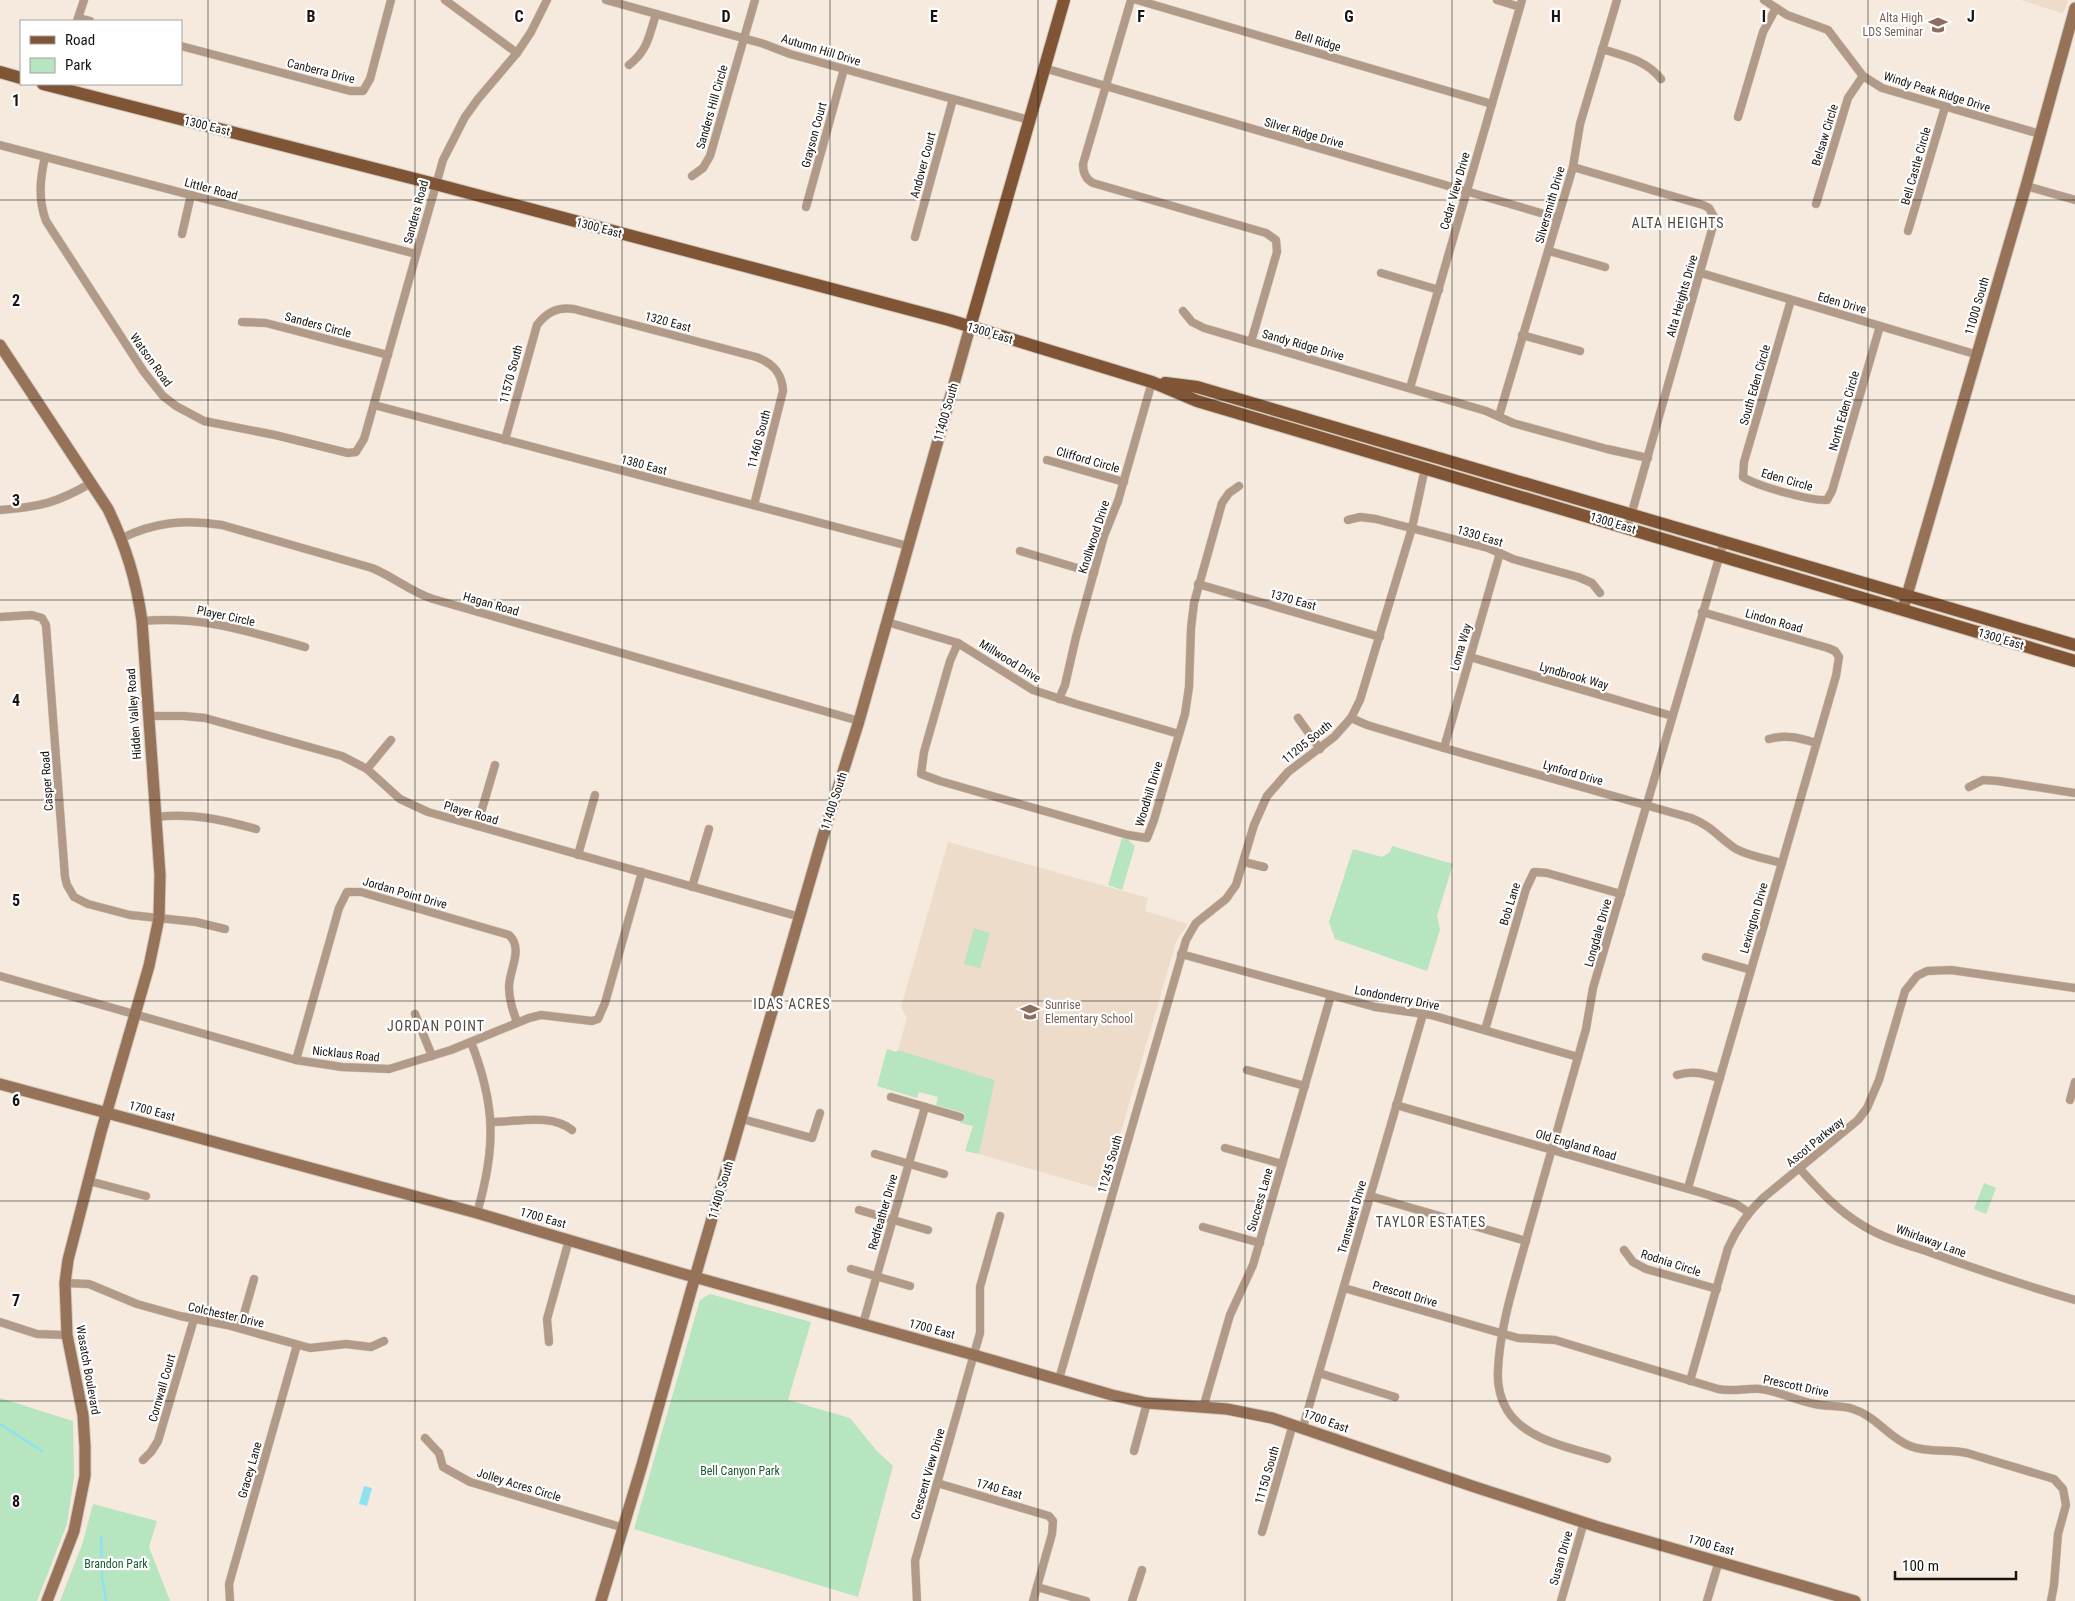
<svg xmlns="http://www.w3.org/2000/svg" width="2075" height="1601" font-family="'Roboto Condensed',sans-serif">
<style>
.built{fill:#eddcc9}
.green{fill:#b6e5c0}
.water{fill:#8de2f1}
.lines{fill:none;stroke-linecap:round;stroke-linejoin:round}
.stream{stroke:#8de2f1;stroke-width:2.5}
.street-casing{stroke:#d2c8bc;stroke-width:9}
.secondary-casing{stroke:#d2c8bc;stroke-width:13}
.primary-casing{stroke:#d2c8bc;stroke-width:14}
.street{stroke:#b29a88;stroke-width:8}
.secondary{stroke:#957258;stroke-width:11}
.primary{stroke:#7f5535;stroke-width:12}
.grid{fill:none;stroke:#181410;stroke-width:1;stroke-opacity:0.55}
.labels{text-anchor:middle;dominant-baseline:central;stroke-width:4.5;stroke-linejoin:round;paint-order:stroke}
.education-label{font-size:12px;fill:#785e54;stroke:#fff;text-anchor:end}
.street-label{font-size:12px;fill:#181410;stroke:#fff}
.park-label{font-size:12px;fill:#1c5a31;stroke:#fff}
.neighbourhood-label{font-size:14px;letter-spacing:1px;fill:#52493e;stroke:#fff}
.grid-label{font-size:16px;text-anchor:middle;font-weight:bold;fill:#181410;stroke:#fff;stroke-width:4.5;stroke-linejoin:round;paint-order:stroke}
</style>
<rect width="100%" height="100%" fill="#f5eadd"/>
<g class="built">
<polygon points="2021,0 2068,0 2064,12 2061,13"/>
<polygon points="948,842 1148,898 1145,911 1188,924 1176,942 1104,1190 979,1154 995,1080 898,1050 907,1018 901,1007"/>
</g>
<g class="green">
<polygon points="1122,838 1127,839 1135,846 1122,890 1108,885"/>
<polygon points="1392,846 1453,864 1437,916 1440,930 1427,971 1335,939 1329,922 1353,849 1382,857 1390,852"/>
<polygon points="974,928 990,933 980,968 964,964"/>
<polygon points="887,1049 896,1052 898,1050 995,1080 979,1154 965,1151 973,1126 960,1123 964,1113 936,1105 938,1097 919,1092 917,1098 877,1086"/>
<polygon points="1984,1183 1996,1188 1986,1214 1974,1209"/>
<polygon points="710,1294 811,1322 788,1400 850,1418 876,1450 893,1466 858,1597 634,1529 700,1300"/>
<polygon points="0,1398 73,1421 74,1477 67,1524 37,1601 0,1601"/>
<polygon points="93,1504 157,1521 149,1547 170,1601 60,1601 82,1545"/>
</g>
<polygon class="water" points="364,1486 372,1488 367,1506 359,1504"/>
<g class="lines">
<g class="stream">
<polyline points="0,1424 42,1451"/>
<polyline points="101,1537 102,1577 106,1601"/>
</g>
<g class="street-casing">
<g id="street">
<polyline points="445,0 517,53"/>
<polyline points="606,0 764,44 790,54 1029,120"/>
<path d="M1131,0L1083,164C1083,172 1085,179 1093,183L1266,233L1276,240L1277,252L1251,342"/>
<polyline points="1137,0 1492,104"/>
<polyline points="1497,0 1520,7"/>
<polyline points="1764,0 1787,15 1828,30 1863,76 1882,88 2040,134"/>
<polyline points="78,18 90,21"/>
<polyline points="77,21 84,0"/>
<polyline points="181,46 350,91 363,91 370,79 391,0"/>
<path d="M1602,49C1624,56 1646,60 1661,79"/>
<path d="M629,65C648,50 649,36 656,14"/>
<polyline points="1044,68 1558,218"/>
<polyline points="1738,117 1763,32 1776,8"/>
<polyline points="0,145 416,254"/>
<path d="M45,157C40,179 38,199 46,221L144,372L163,396L176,406L204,421L275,435L348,453L356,452L364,439L443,160L465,117L478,99L517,53L531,32L547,0"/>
<polyline points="1573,167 1703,205 1709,208 1715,219 1630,519"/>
<polyline points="692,176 703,168 710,156 755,0"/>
<polyline points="2026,186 2075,200"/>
<polyline points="1816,204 1848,98 1863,76"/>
<polyline points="806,207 844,69"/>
<polyline points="1908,231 1945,107"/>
<polyline points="182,234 191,195"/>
<polyline points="915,237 953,99"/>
<polyline points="1549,251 1605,267"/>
<polyline points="1381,273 1439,290"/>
<polyline points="1701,273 1978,355"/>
<path d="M1791,300L1744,462L1743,477C1757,486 1810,501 1827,500L1832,491L1880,326"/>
<polyline points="1183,311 1192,322 1204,328 1486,411 1513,423 1607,449 1648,458"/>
<polyline points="242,322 266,323 388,355"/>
<polyline points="1522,335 1580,351"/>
<polyline points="1410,388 1522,0"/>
<polyline points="374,405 908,546"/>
<polyline points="1499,416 1573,167 1580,124 1617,0"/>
<path d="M505,440L537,325C547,312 557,307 574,309L756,357C773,363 782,373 783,391L754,505"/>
<polyline points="1047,460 1124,482"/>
<path d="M0,510C39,507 57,503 91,483"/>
<polyline points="1348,520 1360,517 1376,519 1488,548 1513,559 1578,577 1592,583 1600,593"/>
<path d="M122,538C155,522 186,519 222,525L372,568C394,577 411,592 433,599L859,721"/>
<polyline points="1020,551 1094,573"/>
<polyline points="1198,584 1380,637"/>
<polyline points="0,617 32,615 42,618 46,625 65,877 67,885 74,897 88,904 130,915 196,922 225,929"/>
<path d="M142,621C204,616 246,631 305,647"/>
<polyline points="887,622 958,643 1033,690 1076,704 1179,734"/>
<polyline points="958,643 950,661 924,752 921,774 940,781 1128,835 1147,838 1154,820 1185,714 1189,687 1191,628 1194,603 1222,503 1229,493 1239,486"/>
<polyline points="1470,657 1672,716"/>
<polyline points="1059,699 1065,685 1076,637 1104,536 1118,501 1152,382"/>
<polyline points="148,716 184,716 205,718 342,756 367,769 400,799 428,812 800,917"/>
<polyline points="1298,718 1320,749"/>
<path d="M1351,718L1367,725L1444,748L1691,818C1712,826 1719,838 1736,849C1749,856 1767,859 1782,863"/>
<path d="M1769,739C1786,734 1800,738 1816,743"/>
<polyline points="1444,748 1500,553"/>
<polyline points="367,769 391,740"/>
<polyline points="1969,787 1983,780 1998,781 2075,793"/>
<path d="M155,817C193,813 220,819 256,829"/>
<polyline points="477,826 495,765"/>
<polyline points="578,855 595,795"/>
<polyline points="1244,862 1264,867"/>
<polyline points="692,887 709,829"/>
<polyline points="1181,954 1375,1007 1431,1015 1578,1057"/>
<polyline points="1706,957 1751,970"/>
<polyline points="0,976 296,1060 342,1067 389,1069 451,1050 529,1018 541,1015 592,1021 598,1019 605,1003 642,872"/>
<polyline points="415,1014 432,1056"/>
<polyline points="1485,1030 1526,889 1534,872 1547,873 1621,894"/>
<path d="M471,1042C496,1106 496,1148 477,1213"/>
<path d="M296,1060L339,908L347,892H361L509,935C524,949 509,970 509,987C509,1000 513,1011 517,1022"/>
<polyline points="1247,1070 1305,1086"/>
<path d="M1677,1075C1692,1070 1705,1074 1720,1078"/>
<polyline points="891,1097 960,1117"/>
<polyline points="2070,1100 2075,1082"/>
<polyline points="1396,1105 1702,1193 1736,1204 1748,1212"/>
<polyline points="742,1119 812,1138 820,1113"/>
<path d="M491,1122C517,1122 551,1113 572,1130"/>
<polyline points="1225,1148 1282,1164"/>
<polyline points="875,1154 944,1174"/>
<path d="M1800,1169C1819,1190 1837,1210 1862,1225C1881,1237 1904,1244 1926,1251C1975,1269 2024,1285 2075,1300"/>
<polyline points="89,1181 146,1196"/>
<polyline points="1688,1188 1836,676 1839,657 1835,651 1828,648 1702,612"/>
<polyline points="1370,1196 1526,1241"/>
<polyline points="859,1210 928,1230"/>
<polyline points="1203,1227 1260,1243"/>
<polyline points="1624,1250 1633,1262 1646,1269 1717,1289"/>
<polyline points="851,1269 910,1286"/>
<polyline points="65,1283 89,1284 137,1304 180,1316 227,1325 310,1348 346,1344 371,1347 384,1341"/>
<path d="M1344,1288L1518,1338L1555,1340L1718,1389C1732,1392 1746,1388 1760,1389C1779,1391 1797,1401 1815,1404C1828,1407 1841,1405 1853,1409C1876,1416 1889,1438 1910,1446C1928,1453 1949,1449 1967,1453L2054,1479L2063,1489L2066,1505L2058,1534L2054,1585L2051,1601"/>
<polyline points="0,1322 37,1334 67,1335"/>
<polyline points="863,1324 925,1107"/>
<polyline points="240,1328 254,1279"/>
<polyline points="549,1342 547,1319 569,1240"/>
<polyline points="1319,1373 1395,1397"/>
<polyline points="1059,1379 1186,940 1196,923 1226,899 1236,885 1254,825 1267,796 1288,772 1334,737 1351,718 1360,700 1412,528 1425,468"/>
<path d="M1690,1381L1728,1248C1737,1228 1747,1213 1763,1198L1858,1120L1867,1108L1879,1080L1905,991L1917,976L1927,971L1951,970L2075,988"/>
<polyline points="1203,1408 1230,1315 1253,1265 1331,995"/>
<polyline points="1303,1427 1423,1014"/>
<polyline points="425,1438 439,1453 443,1467 470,1482 624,1528"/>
<polyline points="1134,1451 1147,1403"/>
<path d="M1607,1459C1574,1448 1527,1442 1507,1410C1500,1398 1497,1384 1498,1370C1500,1324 1516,1278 1528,1233C1547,1165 1567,1097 1586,1029L1593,988L1724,541"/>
<polyline points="143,1460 151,1452 158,1441 194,1319"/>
<polyline points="937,1483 1049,1516 1053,1521 1052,1534 1033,1601"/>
<polyline points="1262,1532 1293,1424"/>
<polyline points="1037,1587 1086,1601"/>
<polyline points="230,1601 229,1584 297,1345"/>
<polyline points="917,1601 915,1561 980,1333 980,1287 1000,1216"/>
<polyline points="1132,1601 1142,1570"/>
<polyline points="1561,1601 1584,1522"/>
<polyline points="1707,1601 1719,1561"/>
</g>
</g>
<g class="secondary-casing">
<g id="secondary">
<path d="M0,345L108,509C126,547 136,579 142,621L160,875L159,918L149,966L101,1132L68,1260L65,1283L67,1335L83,1415L85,1447V1476L74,1531L47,1601"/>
<polyline points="1903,609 2026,186 2075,8"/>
<polyline points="0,1084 477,1213 680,1273 974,1355 1112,1395 1147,1403 1227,1409 1272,1418 1475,1487 1598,1527 1855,1601"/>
<polyline points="601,1601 642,1465 691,1291 822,839 859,721 970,327"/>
</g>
</g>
<g class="primary-casing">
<g id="primary">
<polyline points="0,72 21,78"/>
<polyline points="43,84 435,184 949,320 1152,382 1197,401 2075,661"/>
<polyline points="970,327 1064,0"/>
<polyline points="1165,383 1197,387 2075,645"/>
</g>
</g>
<use href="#street" class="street"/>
<use href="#secondary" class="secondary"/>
<use href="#primary" class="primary"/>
</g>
<path class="grid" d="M208,0V1601M415,0V1601M622,0V1601M830,0V1601M1038,0V1601M1245,0V1601M1452,0V1601M1660,0V1601M1868,0V1601M0,200H2075M0,400H2075M0,600H2075M0,800H2075M0,1001H2075M0,1201H2075M0,1401H2075"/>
<defs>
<g id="school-bare" transform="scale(1.5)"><path d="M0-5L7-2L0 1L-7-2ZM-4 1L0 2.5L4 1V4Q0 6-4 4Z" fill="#8d6e63" stroke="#fff" stroke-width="2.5" paint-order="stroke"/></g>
</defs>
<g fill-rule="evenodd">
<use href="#school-bare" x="1938" y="25"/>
<use href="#school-bare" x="1030" y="1012"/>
</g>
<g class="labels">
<g class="education-label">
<text x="1923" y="18">Alta High<tspan x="1923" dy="14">LDS Seminar</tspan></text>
<text x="1045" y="1005" text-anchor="start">Sunrise<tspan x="1045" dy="14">Elementary School</tspan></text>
</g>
<g class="street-label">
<text transform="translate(1318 41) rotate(16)">Bell Ridge</text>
<text transform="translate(821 50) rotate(17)">Autumn Hill Drive</text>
<text transform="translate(321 71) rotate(14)">Canberra Drive</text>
<text transform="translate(1937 92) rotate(17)">Windy Peak Ridge Drive</text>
<text transform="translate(712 107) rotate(-74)">Sanders Hill Circle</text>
<text transform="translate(207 126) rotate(14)">1300 East</text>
<text transform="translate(1304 133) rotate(16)">Silver Ridge Drive</text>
<text transform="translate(814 135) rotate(-75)">Grayson Court</text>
<text transform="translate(1825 135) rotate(-73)">Belsaw Circle</text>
<text transform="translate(923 165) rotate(-75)">Andover Court</text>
<text transform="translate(1916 166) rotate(-74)">Bell Castle Circle</text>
<text transform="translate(211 189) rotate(15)">Littler Road</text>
<text transform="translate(1455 191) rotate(-74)">Cedar View Drive</text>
<text transform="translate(1550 205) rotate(-74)">Silversmith Drive</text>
<text transform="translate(416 212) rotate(-75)">Sanders Road</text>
<text transform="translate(599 228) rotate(15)">1300 East</text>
<text transform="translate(1682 296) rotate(-74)">Alta Heights Drive</text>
<text transform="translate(1842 303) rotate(16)">Eden Drive</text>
<text transform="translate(1977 306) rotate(-74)">11000 South</text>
<text transform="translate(668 322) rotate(15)">1320 East</text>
<text transform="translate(318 325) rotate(15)">Sanders Circle</text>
<text transform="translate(990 333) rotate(17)">1300 East</text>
<text transform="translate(1303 345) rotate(16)">Sandy Ridge Drive</text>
<text transform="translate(151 360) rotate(54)">Watson Road</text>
<text transform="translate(511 374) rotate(-75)">11570 South</text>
<text transform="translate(1755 385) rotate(-74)">South Eden Circle</text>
<text transform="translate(1844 411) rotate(-74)">North Eden Circle</text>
<text transform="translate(946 412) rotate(-74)">11400 South</text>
<text transform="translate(759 439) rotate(-75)">11460 South</text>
<text transform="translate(1088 460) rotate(16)">Clifford Circle</text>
<text transform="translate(644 465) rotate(15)">1380 East</text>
<text transform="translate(1787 480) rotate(16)">Eden Circle</text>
<text transform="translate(1613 523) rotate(17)">1300 East</text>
<text transform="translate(1480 536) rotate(17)">1330 East</text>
<text transform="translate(1094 537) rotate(-72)">Knollwood Drive</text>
<text transform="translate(1293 600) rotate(16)">1370 East</text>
<text transform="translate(491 604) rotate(16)">Hagan Road</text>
<text transform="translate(226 616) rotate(12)">Player Circle</text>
<text transform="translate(1774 621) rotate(16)">Lindon Road</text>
<text transform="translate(2001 639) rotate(17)">1300 East</text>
<text transform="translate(1461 647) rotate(-74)">Loma Way</text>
<text transform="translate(1010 661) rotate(32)">Millwood Drive</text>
<text transform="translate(1574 676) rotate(16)">Lyndbrook Way</text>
<text transform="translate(134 714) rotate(-94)">Hidden Valley Road</text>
<text transform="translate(1307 742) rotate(-39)">11205 South</text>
<text transform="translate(1573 773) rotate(16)">Lynford Drive</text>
<text transform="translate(47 781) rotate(-94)">Casper Road</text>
<text transform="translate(1149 794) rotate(-73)">Woodhill Drive</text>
<text transform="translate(834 801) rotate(-72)">11400 South</text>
<text transform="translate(471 813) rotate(16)">Player Road</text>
<text transform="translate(405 893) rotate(16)">Jordan Point Drive</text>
<text transform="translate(1510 904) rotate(-73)">Bob Lane</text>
<text transform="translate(1754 918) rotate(-74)">Lexington Drive</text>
<text transform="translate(1598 933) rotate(-74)">Longdale Drive</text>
<text transform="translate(1397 998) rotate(11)">Londonderry Drive</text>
<text transform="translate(346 1054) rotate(6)">Nicklaus Road</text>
<text transform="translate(152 1111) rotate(15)">1700 East</text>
<text transform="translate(1815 1142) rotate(-39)">Ascot Parkway</text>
<text transform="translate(1576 1145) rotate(16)">Old England Road</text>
<text transform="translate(1110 1164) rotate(-74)">11245 South</text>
<text transform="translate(721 1190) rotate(-73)">11400 South</text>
<text transform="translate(1260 1200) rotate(-74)">Success Lane</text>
<text transform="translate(883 1212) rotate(-74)">Redfeather Drive</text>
<text transform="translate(1352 1217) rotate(-74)">Transwest Drive</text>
<text transform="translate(543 1218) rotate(16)">1700 East</text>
<text transform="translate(1931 1241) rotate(20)">Whirlaway Lane</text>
<text transform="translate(1671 1263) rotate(18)">Rodnia Circle</text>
<text transform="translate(1405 1294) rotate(16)">Prescott Drive</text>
<text transform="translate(226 1315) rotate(13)">Colchester Drive</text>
<text transform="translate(932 1329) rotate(15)">1700 East</text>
<text transform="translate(88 1370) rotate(80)">Wasatch Boulevard</text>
<text transform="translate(1796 1386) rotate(12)">Prescott Drive</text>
<text transform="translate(162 1388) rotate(-74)">Cornwall Court</text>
<text transform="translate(1326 1421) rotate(20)">1700 East</text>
<text transform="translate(250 1470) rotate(-74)">Gracey Lane</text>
<text transform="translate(928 1474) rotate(-74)">Crescent View Drive</text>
<text transform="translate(1267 1475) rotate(-74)">11150 South</text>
<text transform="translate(519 1485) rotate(17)">Jolley Acres Circle</text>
<text transform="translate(999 1489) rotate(16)">1740 East</text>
<text transform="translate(1711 1545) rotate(16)">1700 East</text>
<text transform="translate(1561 1558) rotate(-74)">Susan Drive</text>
</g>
<g class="park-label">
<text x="740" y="1471">Bell Canyon Park</text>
<text x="116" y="1564">Brandon Park</text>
</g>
<g class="neighbourhood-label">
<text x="1678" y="223">ALTA HEIGHTS</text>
<text x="792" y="1004">IDAS ACRES</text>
<text x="436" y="1026">JORDAN POINT</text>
<text x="1431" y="1222">TAYLOR ESTATES</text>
</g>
</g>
<g class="grid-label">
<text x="311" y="22">B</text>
<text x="519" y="22">C</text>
<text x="726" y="22">D</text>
<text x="934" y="22">E</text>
<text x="1141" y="22">F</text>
<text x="1349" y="22">G</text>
<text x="1556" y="22">H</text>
<text x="1764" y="22">I</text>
<text x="1971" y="22">J</text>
<text x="16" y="106">1</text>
<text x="16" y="306">2</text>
<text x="16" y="506">3</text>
<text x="16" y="706">4</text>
<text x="16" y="906">5</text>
<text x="16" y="1106">6</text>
<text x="16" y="1306">7</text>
<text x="16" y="1507">8</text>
</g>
<rect x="20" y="20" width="162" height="65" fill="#ffffff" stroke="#a3a19f"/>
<rect x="30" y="36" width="25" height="8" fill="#7f5535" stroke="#a3a19f"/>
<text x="65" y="45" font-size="15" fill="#181410">Road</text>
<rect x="30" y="58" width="25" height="15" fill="#b6e5c0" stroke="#a3a19f"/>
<text x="65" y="70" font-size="15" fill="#181410">Park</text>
<path d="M1895 1571v8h121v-8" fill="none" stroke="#181410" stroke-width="2.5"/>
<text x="1902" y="1571" font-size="15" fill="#181410" stroke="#ffffff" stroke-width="4" paint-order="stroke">100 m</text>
</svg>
